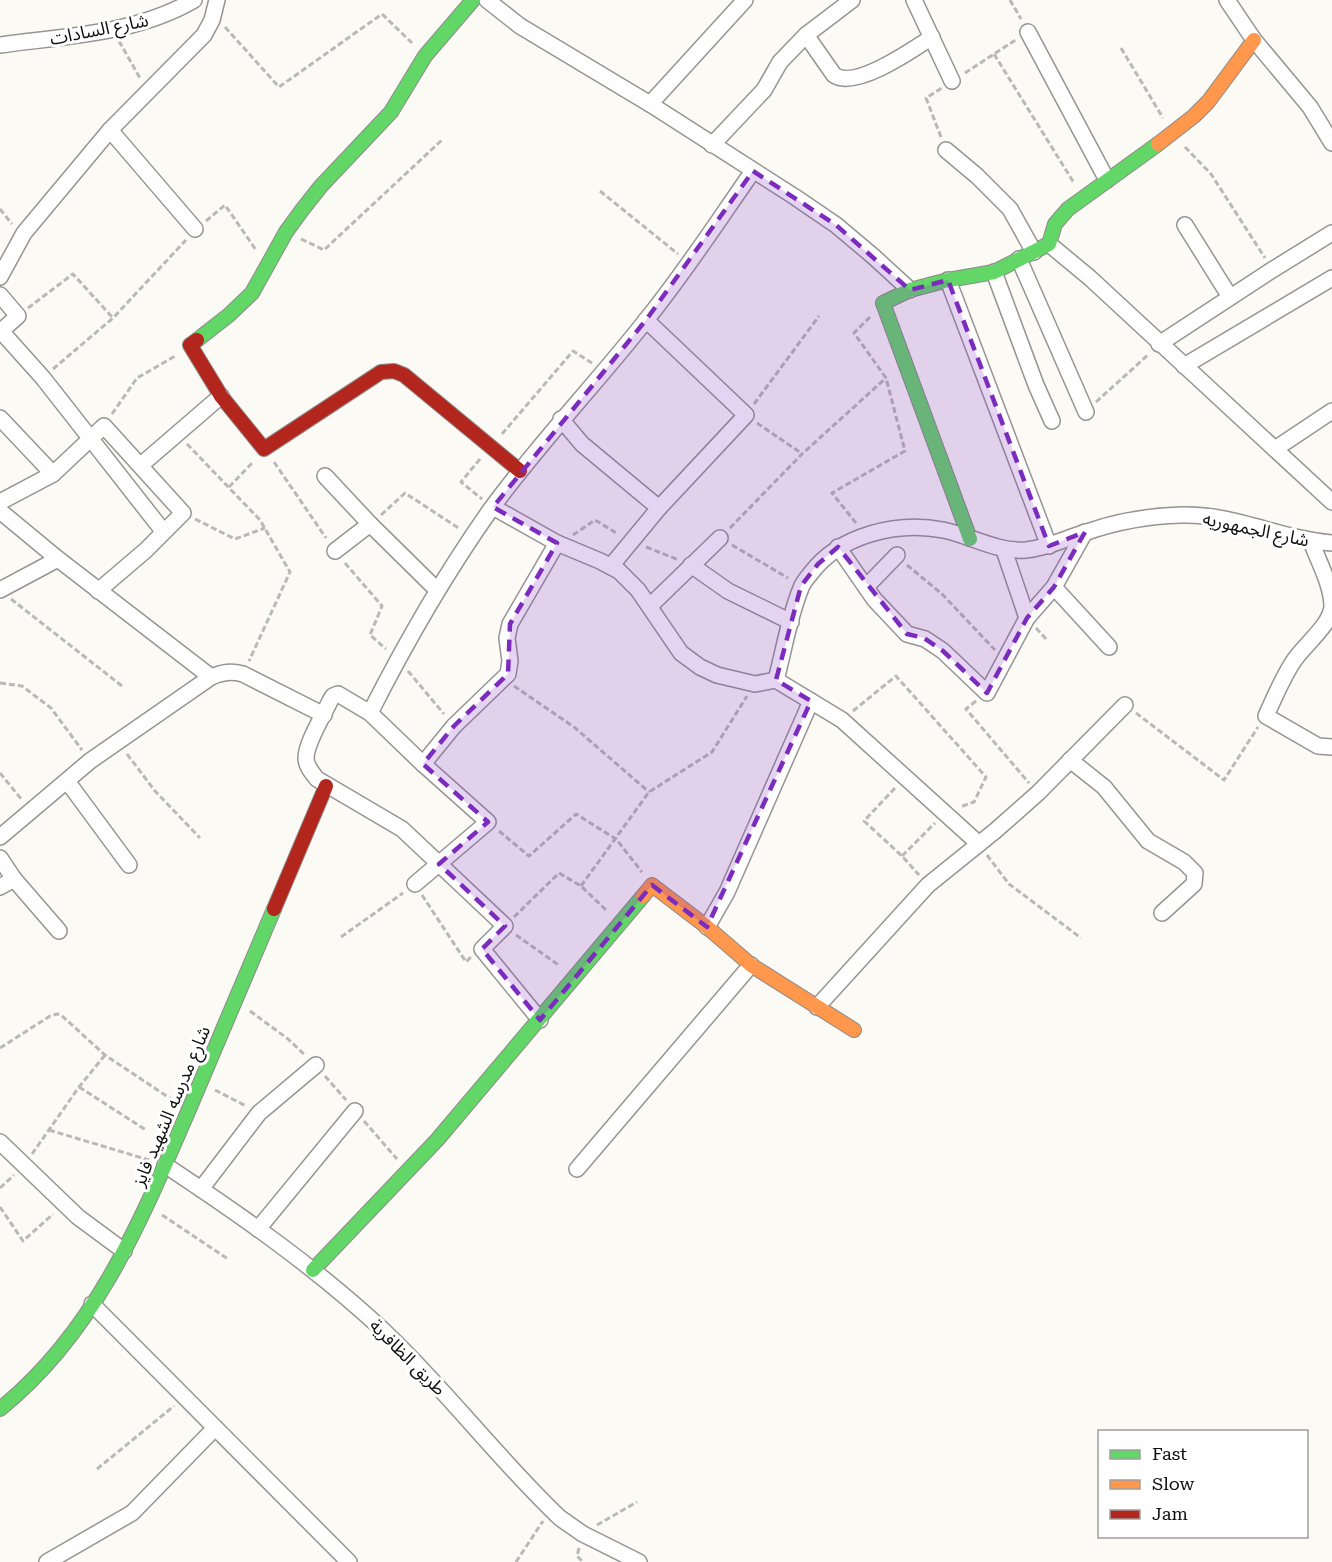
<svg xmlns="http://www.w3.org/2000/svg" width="1332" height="1562" font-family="'Roboto Serif','Noto Sans Arabic',serif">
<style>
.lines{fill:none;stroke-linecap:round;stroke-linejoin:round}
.street-casing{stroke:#969593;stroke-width:18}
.fast-casing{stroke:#8c8b89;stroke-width:16}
.slow-casing{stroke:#8c8b89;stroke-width:16}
.jam-casing{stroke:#8c8b89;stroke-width:16}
.path{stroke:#b9b9b8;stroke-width:3;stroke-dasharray:6 3;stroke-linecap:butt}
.street{stroke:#fffefe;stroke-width:15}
.fast{stroke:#63d668;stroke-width:14}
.slow{stroke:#ff974d;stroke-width:14}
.jam{stroke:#b3261e;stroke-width:14}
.marked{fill:#7b2cbf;fill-opacity:0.2;stroke:#7b2cbf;stroke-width:4.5;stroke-dasharray:12 8;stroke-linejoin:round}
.labels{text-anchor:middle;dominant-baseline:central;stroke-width:6;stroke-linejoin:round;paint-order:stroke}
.street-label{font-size:18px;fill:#0f0f0f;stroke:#fff}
</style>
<rect width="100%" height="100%" fill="#fcfaf5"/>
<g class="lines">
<g class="street-casing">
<g id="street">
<polyline points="487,0 520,26 650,104 795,197 836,225 874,257 910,290"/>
<polyline points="914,0 952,81"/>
<polyline points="1227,0 1254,40 1310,107 1332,143"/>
<polyline points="1028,32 1107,180"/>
<path d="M806,35L834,75C855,90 914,49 932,37"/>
<path d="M0,45C65,36 136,34 194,0"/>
<polyline points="650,104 745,0"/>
<polyline points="110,130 195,229"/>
<polyline points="712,145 764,90 780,62 806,35 852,0"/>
<polyline points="946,150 977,176 1010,209 1034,252"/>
<polyline points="1185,225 1230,297"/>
<polyline points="1049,244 1090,278 1332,502"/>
<polyline points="1019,259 1086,412"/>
<polyline points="994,272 1036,385 1052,421"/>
<polyline points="0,277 24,233 110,130 204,35 212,20 217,0"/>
<polyline points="948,280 1049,546"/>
<polyline points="0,295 18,316 0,332"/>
<polyline points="1,331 43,378 163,531"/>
<polyline points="1159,344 1272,270 1332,233"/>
<polyline points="1184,366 1332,278"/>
<polyline points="0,418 53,474"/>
<polyline points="561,419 582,444 659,508"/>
<polyline points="1275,449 1332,411"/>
<polyline points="141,465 221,396"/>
<polyline points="325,476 370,524 437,590"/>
<polyline points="0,502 53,474 104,426 183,513 146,550 98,591"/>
<polyline points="493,507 557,543 600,561 619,571 638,590 681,653 700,667 717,675 755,684 776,680 842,720 979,844"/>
<polyline points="0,511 58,559 211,677"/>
<path d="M1311,541C1318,561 1332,585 1332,607C1330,626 1303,646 1293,662C1282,679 1274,698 1266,716L1318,746L1332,747"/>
<polyline points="838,547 874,599 907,634 925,639 943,651 987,693 1027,618 1054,587 1085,532"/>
<polyline points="1004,550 1027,618"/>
<polyline points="335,551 370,524"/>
<polyline points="691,565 728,591 791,622"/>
<polyline points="611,566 659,508 746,415 646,320"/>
<polyline points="866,587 897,555"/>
<polyline points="1054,587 1109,647"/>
<polyline points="0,590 58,559"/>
<polyline points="650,606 720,538"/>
<path d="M776,680C784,650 789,617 801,588C803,582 808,577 811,573C840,535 897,521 943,530C972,536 996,552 1026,550C1048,548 1066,538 1087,532C1118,521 1148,516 1181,515C1233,513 1280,539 1332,543"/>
<path d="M370,713C406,642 445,574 491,509C539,443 596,384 647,319C685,272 718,221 753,171"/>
<polyline points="1070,760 1104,787 1148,841 1184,862 1195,873 1194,884 1162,913"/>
<path d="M423,764L370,713L338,694L333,696L330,701C323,716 306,743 306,758C306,766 312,773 317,779L402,829L505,926L482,949L540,1020"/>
<polyline points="67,781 129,865"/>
<path d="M0,837L90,761L211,677C223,672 231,671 243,674L324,715"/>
<polyline points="0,858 14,879 59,931"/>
<polyline points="415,884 488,822 423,764 454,726 508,674 510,661 507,638 510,624 557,543"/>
<polyline points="0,887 14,879"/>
<polyline points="707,927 727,892 811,701"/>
<polyline points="817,1007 928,885 995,831 1038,793 1125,705"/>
<polyline points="0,1142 78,1217 124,1251"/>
<path d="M165,1165C242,1216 318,1269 386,1333C447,1391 499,1460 560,1518L583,1534L639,1562"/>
<polyline points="577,1169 751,965"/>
<polyline points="201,1189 259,1113 316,1065"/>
<polyline points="258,1229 355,1111"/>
<polyline points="92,1304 349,1562"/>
<polyline points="47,1562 132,1513 215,1428"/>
</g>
</g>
<g class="fast-casing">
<g id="fast">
<polyline points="197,340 229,315 252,293 286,232 302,210 321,186 391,112 425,56 473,0"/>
<polyline points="970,539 883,303 910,290 948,280 994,272 1049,244 1055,224 1068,209 1158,144"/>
<polyline points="313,1270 437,1140 643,896"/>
<path d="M0,1409C97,1331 142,1218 190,1107C218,1041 246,975 274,909"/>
</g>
</g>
<g class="slow-casing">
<g id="slow">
<polyline points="1158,144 1194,116 1208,102 1254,40"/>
<polyline points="643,896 652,885 707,927 751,965 854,1030"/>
</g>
</g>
<g class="jam-casing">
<g id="jam">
<polyline points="197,340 190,345 221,396 264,449 381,372 394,371 404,375 520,471"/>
<polyline points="274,909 326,786"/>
</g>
</g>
<g class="path">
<polyline points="1010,0 1021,19"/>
<polyline points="225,27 279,87 382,14 412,43"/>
<polyline points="119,41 141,80"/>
<polyline points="1121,48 1163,118"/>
<polyline points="994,54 1074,183"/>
<polyline points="965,73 1017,39"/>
<polyline points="941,137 926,98 942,88"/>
<polyline points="1185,147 1211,174 1265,258"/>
<polyline points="600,191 678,254"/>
<polyline points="0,209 12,224"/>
<polyline points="206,221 225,205 256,250"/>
<polyline points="301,239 324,250 443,139"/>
<polyline points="28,308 73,274 113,318"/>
<polyline points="53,369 113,318 186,240"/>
<polyline points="1096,402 1149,354"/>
<polyline points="754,404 819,316"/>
<polyline points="112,414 137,378 177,355"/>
<polyline points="757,423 801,453"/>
<polyline points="502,434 573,351 592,363"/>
<polyline points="187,444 260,520 290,572 249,661"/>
<polyline points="480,459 461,482 482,499"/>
<polyline points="274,462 326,538"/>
<polyline points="229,487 253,462"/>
<polyline points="381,515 405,493 460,529"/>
<polyline points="195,519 235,539 265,528"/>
<polyline points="856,523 832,493 905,451 886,378 854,333 870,317"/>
<polyline points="730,528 802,454 886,378"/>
<polyline points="573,535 595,520 618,534"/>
<polyline points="732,545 788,578"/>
<polyline points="646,547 679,560"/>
<polyline points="345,563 382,606 370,635 386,649"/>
<polyline points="907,565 942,594 995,650"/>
<polyline points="11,599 122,686"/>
<polyline points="1036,628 1047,640"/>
<polyline points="408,671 444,714"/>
<polyline points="0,683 22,686 51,708 82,750"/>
<polyline points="514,686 574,727 649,792"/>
<polyline points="976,701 966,709 1029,783"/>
<polyline points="853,711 896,676 986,777 974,802 960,807"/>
<polyline points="1136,713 1224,780 1258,727"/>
<polyline points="127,754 155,791 200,838"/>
<polyline points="0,773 22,800"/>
<polyline points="895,788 864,821 902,856 919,875"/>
<polyline points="499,831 529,856 576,814 616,839 642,872"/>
<polyline points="987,855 1009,884 1081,938"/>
<polyline points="902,856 935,823"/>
<polyline points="581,886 649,792 712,752 747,696"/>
<polyline points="422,895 466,962 471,957"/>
<polyline points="514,917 559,873 581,886 608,912"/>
<polyline points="516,935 560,966"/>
<polyline points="341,937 403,893"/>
<polyline points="250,1011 288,1039 306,1056"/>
<polyline points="0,1048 50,1016 57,1014 61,1015 105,1055 174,1101"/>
<polyline points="325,1076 346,1100"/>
<polyline points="79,1087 146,1130"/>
<polyline points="215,1090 246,1106"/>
<polyline points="364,1121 397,1159"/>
<polyline points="49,1130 149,1160"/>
<polyline points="32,1154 79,1087 105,1055"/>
<polyline points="0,1188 14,1175"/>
<polyline points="0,1207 23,1241 53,1214"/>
<polyline points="162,1215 228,1259"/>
<polyline points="97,1469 174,1406"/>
<polyline points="597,1525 637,1502"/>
<polyline points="579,1548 577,1556 583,1562"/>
<polyline points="516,1562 543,1521"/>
</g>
<use href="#street" class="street"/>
<use href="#fast" class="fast"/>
<use href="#slow" class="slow"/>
<use href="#jam" class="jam"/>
</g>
<path class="marked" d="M753,171L836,225L910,290L948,280L1049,546L1085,532L1054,587L1027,618L987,693L943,651L924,638L907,634L838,547L818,564L801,586L776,680L811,701L707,927L652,885L540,1020L482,949L505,926L439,864L488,822L423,764L454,726L508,674L510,624L557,543L493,507L646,320Z"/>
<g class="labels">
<g class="street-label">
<text transform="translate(99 29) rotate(-11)">شارع السادات</text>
<text transform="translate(1256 529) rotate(12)">شارع الجمهوريه</text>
<text transform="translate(171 1106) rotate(-67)">شارع مدرسه الشهيد فايز</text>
<text transform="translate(408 1357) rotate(45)">طريق الظافرية</text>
</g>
</g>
<rect x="1098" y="1430" width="210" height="108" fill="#ffffff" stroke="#9f9f9f" stroke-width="1.5"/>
<rect x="1110" y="1450" width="30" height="9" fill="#63d668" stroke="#9f9f9f" stroke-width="1.5"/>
<text x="1152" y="1460" font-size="18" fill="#0f0f0f">Fast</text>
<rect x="1110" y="1480" width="30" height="9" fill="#ff974d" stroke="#9f9f9f" stroke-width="1.5"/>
<text x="1152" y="1490" font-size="18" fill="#0f0f0f">Slow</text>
<rect x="1110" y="1510" width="30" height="9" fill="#b3261e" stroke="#9f9f9f" stroke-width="1.5"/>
<text x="1152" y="1520" font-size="18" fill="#0f0f0f">Jam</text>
</svg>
